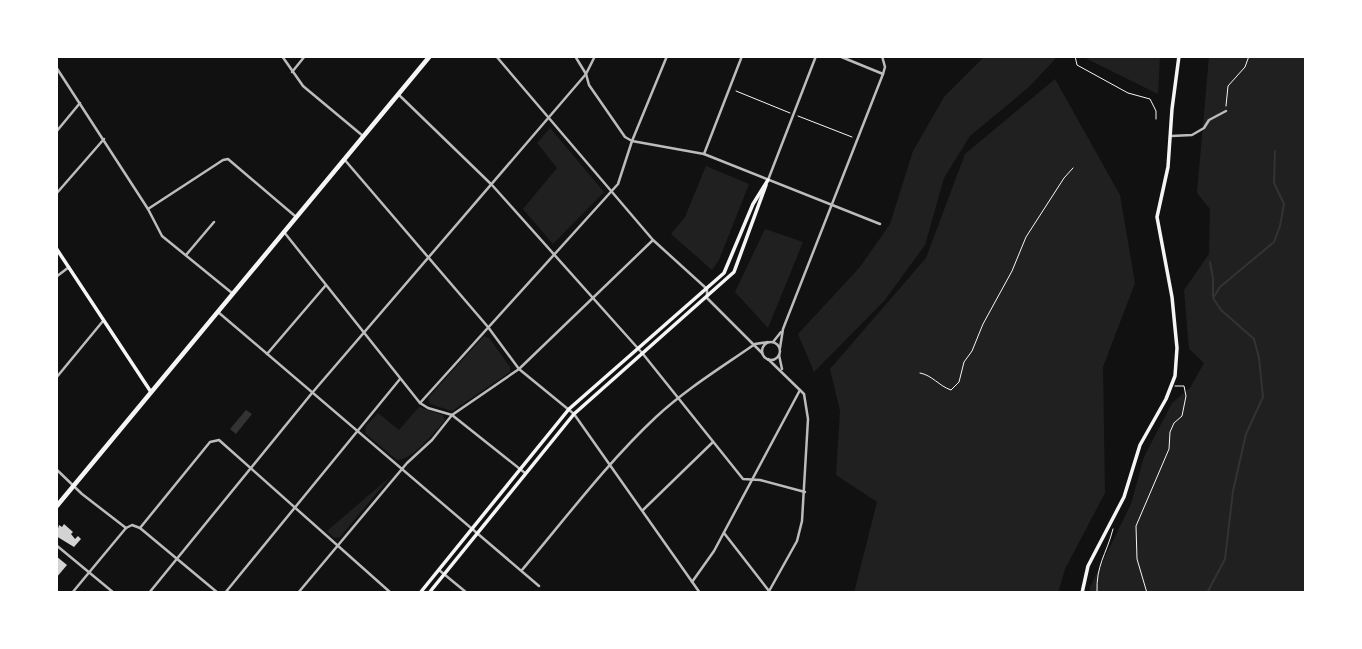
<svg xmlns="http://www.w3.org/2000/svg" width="1362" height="649" font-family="Helvetica,sans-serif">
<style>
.green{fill:#202020}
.water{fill:#333}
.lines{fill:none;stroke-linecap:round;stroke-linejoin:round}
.stream{stroke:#333;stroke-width:2}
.building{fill:#d3d3d3}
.path{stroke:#f5f5f5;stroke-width:1}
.minor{stroke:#bcbcbc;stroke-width:2.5}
.secondary{stroke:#f5f5f5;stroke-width:3.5}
.primary{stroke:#f5f5f5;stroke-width:4.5}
</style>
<rect width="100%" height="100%" fill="#111"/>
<g class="green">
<polygon points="985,56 1058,56 1029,87 970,136 944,178 925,245 885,300 814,372 798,334 860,267 890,224 913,151 944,97"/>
<polygon points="1086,56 1160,56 1158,94 1087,59"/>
<polygon points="1209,56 1306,56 1306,593 1090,593 1090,587 1131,504 1144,457 1172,403 1190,388 1204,363 1189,349 1184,290 1209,254 1210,209 1197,193"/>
<polygon points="1055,79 1120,195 1135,283 1103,367 1105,493 1065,569 1058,593 854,593 877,502 836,475 840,411 830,369 926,258 965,154"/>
<polygon points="550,128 604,192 553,244 523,209 557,168 537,143"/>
<polygon points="706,166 749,184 719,260 712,270 671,234 685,217"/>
<polygon points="765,229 803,242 768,328 735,292"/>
<polygon points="484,336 489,338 510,367 510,372 452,411 430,404 428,398"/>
<path d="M419,407L443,415L445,420C434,432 413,460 397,460L365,433L366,426L378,413L399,430Z"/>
<polygon points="390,477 340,537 334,538 327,531"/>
</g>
<polygon class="water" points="246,410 252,414 236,434 230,429"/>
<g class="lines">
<g class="stream">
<polyline points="1210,262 1213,278 1213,296"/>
<polyline points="1207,593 1225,559 1233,491 1246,434 1263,397 1259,358 1254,339 1221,310 1213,298 1220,287 1274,242 1280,226 1284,204 1274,183 1275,151"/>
</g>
</g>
<g class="building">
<polygon points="64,524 73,532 71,534 75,539 78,536 81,539 74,547 56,536 59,525 62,527"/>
<polygon points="56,556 67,565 56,578"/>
</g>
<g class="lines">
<g class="path">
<polyline points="1075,56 1077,65 1128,93 1150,99 1156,111 1156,119"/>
<polyline points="736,91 790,113"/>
<polyline points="1226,106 1228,86 1245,67 1249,56"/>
<polyline points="798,116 852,137"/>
<path d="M920,373C932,375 939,386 951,390L959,382L964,362L972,351L983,324L1012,271L1026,237L1064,178L1073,168"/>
<path d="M1097,593C1096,564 1106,556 1113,529"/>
<polyline points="1147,593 1137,559 1136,526 1169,449 1170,432 1174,423 1182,416 1186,396 1184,386 1175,386"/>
</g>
<g class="minor">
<polyline points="282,56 303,86 363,136"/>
<polyline points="496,56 653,240 707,289 707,298 762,353"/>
<polyline points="575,56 586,74 589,85 625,137 632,141 704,154 880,224"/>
<polyline points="839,56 883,74"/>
<polyline points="56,67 148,209 162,236 232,293"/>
<polyline points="292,72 305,56"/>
<polyline points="398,94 492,185 643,354 743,479 760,480 805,492"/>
<polyline points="56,132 80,103"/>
<polyline points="1171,136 1192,135 1204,128 1209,120 1226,111"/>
<polyline points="704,154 742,56"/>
<polyline points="344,159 488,327 519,369 574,414 700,593"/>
<polyline points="768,180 816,56"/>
<polyline points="56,194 104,139"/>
<polyline points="148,209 223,160 228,159 295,216"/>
<polyline points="284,232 420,403 428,408 452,415 525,473"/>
<polyline points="186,255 214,222"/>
<polyline points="56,277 69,267"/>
<polyline points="218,312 539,586"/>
<polyline points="773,342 781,332"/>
<circle cx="771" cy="351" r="9"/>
<polyline points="780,348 783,329 883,74 885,67 882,56"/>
<polyline points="267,354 326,285"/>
<polyline points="779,355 782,369"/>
<polyline points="768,359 804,394 808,419 802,521 797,541 768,593"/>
<polyline points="56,378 103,321"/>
<polyline points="420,403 618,184 632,141 667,56"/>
<polyline points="56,469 82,494 126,528"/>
<polyline points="643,510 713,442"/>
<polyline points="126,528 132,525 140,528 218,593"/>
<polyline points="140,528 210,442 219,440 391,593"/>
<polyline points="724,533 769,591"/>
<polyline points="56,545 114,593"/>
<polyline points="439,570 467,593"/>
<path d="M522,570C565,519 607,463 656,417C686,389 722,367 755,344L768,342"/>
<polyline points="692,582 714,551 800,390"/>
<polyline points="72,593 126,528"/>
<polyline points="149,593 312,393 586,74 595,56"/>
<polyline points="225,593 400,379"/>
<polyline points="298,593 407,463 432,440 452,415 519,369 653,240"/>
</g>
<g class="secondary">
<polyline points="56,248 151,392"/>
<polyline points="420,593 569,409 724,273 753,204 768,180"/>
<polyline points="429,593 574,414 734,272 766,185"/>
<polyline points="1082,593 1088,566 1124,497 1140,445 1166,399 1175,376 1177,348 1172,297 1157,217 1168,167 1172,109 1179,56"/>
</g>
<polyline class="primary" points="56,507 430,56"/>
</g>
<rect width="1362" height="649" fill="none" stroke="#ffffff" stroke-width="116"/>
</svg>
